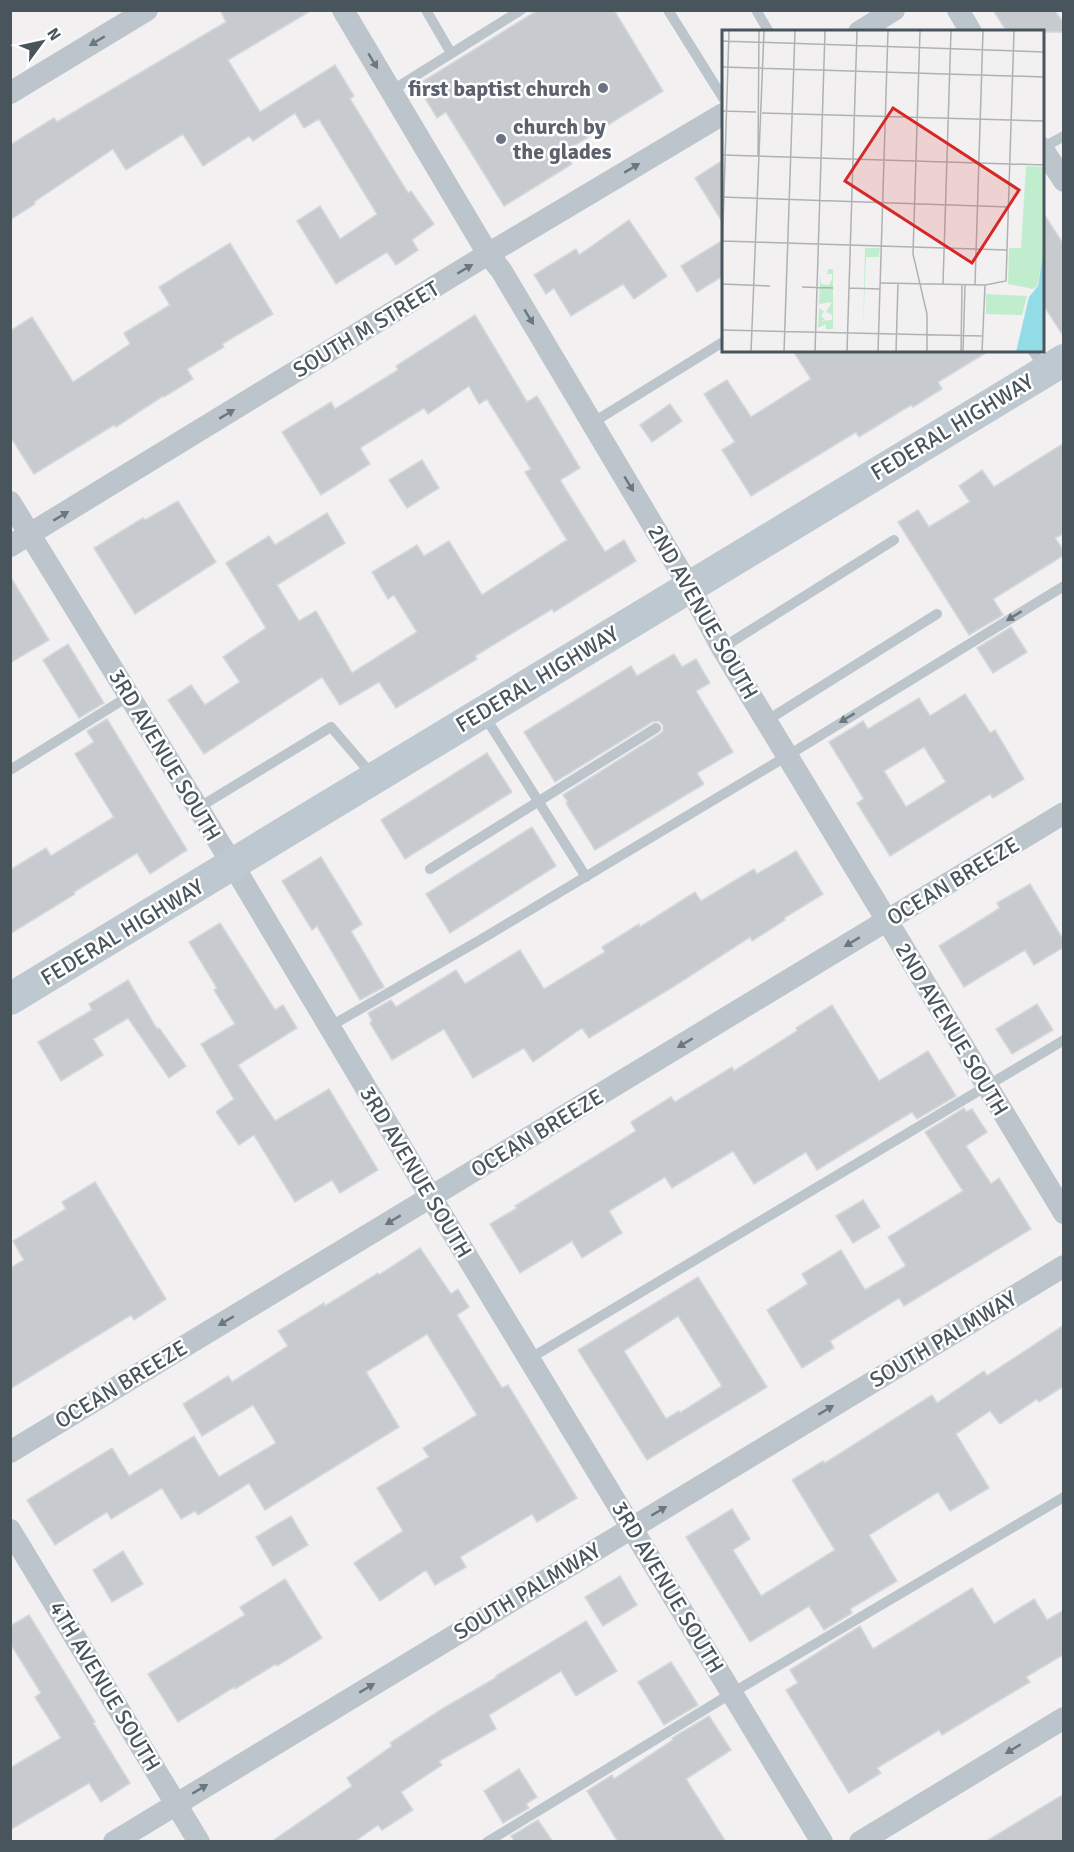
<svg xmlns="http://www.w3.org/2000/svg" width="1074" height="1852" font-family="Signika,sans-serif">
<style>
.building{fill:#c7cbcf;stroke:#d4d7db;stroke-width:1.5;fill-rule:evenodd}
.lines{fill:none;stroke-linecap:round;stroke-linejoin:round}
.service{stroke:#bcc5cc;stroke-width:10}
.minor{stroke:#bcc5cc;stroke-width:22}
.secondary{stroke:#bdc8d0;stroke-width:32}
.oneway{fill:#6c777e}
.worship-dot{fill:#6b7280;stroke:#fff;stroke-width:2}
.labels{text-anchor:middle;dominant-baseline:central;stroke-width:5;stroke-linejoin:round;paint-order:stroke}
.worship-label{font-size:22px;font-weight:bold;fill:#5b616d;stroke:#fff;text-anchor:end}
.street-label{font-size:22px;fill:#49555c;stroke:#fff}
.inset-road{fill:none;stroke:#aeb2b5;stroke-width:1.5}
.view{fill:#d62828;fill-opacity:0.15;stroke:#d62828;stroke-width:3}
.inset-edge{fill:none;stroke:#49555c;stroke-width:3}
</style>
<rect width="100%" height="100%" fill="#f2f0f0"/>
<g class="building">
<polygon points="220,10 312,10 228,60 260,112 335,65 354,96 350,99 408,193 411,191 434,224 412,240 418,250 396,265 387,252 336,284 297,221 320,206 340,239 377,214 319,119 304,128 295,113 253,141 249,136 203,166 183,134 126,170 113,149 34,202 35,204 10,220 10,145 54,118 57,122 226,22"/>
<polygon points="538,10 614,10 663,91 564,152 572,164 504,206 446,112 437,118 417,85"/>
<polygon points="993,10 1054,10 1064,23 1064,32 1007,32"/>
<polygon points="723,160 723,223 695,178"/>
<polygon points="1042,211 1064,245 1064,337 1042,303"/>
<polygon points="629,220 667,276 634,299 623,284 571,316 554,288 546,294 534,275 576,249 579,255"/>
<polygon points="723,240 723,276 697,292 681,266"/>
<polygon points="230,243 273,314 222,344 224,347 187,369 193,379 164,397 163,396 116,427 114,425 34,474 10,436 10,331 32,317 73,382 130,344 124,333 170,305 159,287"/>
<polygon points="475,315 527,402 537,396 580,468 560,480 605,552 624,540 636,561 554,612 552,609 475,656 477,659 396,708 379,682 340,705 322,677 204,754 168,700 191,685 205,705 240,682 223,657 266,628 226,563 269,536 275,545 327,513 345,543 277,585 299,621 316,611 352,673 417,632 394,595 388,599 372,572 417,545 424,556 449,541 482,595 567,540 525,472 531,469 487,399 479,404 469,386 428,414 424,408 360,448 370,464 321,495 282,432 331,402 335,409 398,370 396,366"/>
<polygon points="793,351 989,351 938,382 942,389 913,407 911,405 859,437 856,432 751,496 722,450 735,442 704,394 727,380 751,417 811,379"/>
<polygon points="670,404 682,421 652,442 640,425"/>
<polygon points="1064,443 1064,533 1055,538 1064,551 1064,555 993,599 1003,615 969,635 898,522 918,510 929,527 970,502 959,486 982,470 994,487"/>
<polygon points="422,460 439,488 407,508 389,480"/>
<polygon points="178,501 216,562 135,614 94,548 143,518 145,520"/>
<polygon points="10,576 49,640 10,663"/>
<polygon points="1011,627 1027,652 993,673 977,648"/>
<polygon points="68,644 104,703 79,718 43,660"/>
<polygon points="674,654 682,667 696,659 710,683 696,691 733,752 697,773 704,784 595,850 566,803 568,802 563,795 660,734 663,731 663,725 659,721 652,722 555,782 524,732 631,666 637,676"/>
<path d="M965,694L990,733L995,730L1024,779L993,798L990,794L890,856L857,803L864,799L829,742L863,721L868,729L919,698L930,716ZM924,747L946,782L906,807L884,771Z"/>
<polygon points="107,719 187,850 150,874 137,853 74,892 75,894 10,934 10,870 46,848 51,856 114,817 75,754 94,742 87,731"/>
<polygon points="487,753 512,792 405,859 381,820"/>
<polygon points="532,827 556,866 450,933 426,894"/>
<polygon points="796,851 823,894 784,918 785,920 752,941 750,937 676,985 589,1038 582,1028 533,1062 524,1048 473,1078 444,1029 392,1060 370,1023 372,1021 368,1013 391,1000 396,1007 456,970 465,984 520,950 544,989 605,952 602,947 639,924 640,927 695,892 701,901 754,869 757,874"/>
<polygon points="321,857 362,924 351,931 384,987 360,1000 317,926 312,930 282,881"/>
<polygon points="1030,884 1064,941 1064,947 1034,965 1025,950 964,987 939,946 1000,908 997,903"/>
<polygon points="220,923 275,1010 283,1005 297,1028 238,1065 275,1121 329,1089 378,1170 340,1193 332,1180 295,1202 254,1135 239,1145 216,1112 234,1099 201,1044 235,1024 214,990 217,988 189,942"/>
<polygon points="128,980 157,1029 159,1028 186,1066 169,1078 128,1018 93,1039 103,1055 61,1081 38,1042 92,1010 89,1004"/>
<polygon points="1037,1004 1053,1030 1012,1054 996,1029"/>
<polygon points="832,1005 879,1081 928,1051 956,1096 917,1119 912,1112 817,1170 806,1152 754,1184 733,1151 672,1188 665,1177 609,1211 622,1233 582,1258 572,1241 520,1273 490,1224 517,1208 515,1206 636,1131 631,1122 671,1097 675,1102 732,1067 734,1071 797,1031 796,1028"/>
<polygon points="964,1108 966,1112 972,1109 987,1132 966,1146 991,1184 999,1178 1031,1229 904,1306 899,1298 830,1341 834,1348 802,1368 767,1310 808,1284 802,1274 841,1250 865,1290 906,1266 888,1237 963,1191 925,1132"/>
<polygon points="95,1182 166,1299 134,1320 131,1315 10,1389 10,1268 24,1260 13,1241 66,1209 62,1202"/>
<polygon points="863,1200 880,1227 853,1243 836,1216"/>
<polygon points="420,1248 451,1294 458,1289 469,1307 457,1315 502,1388 508,1385 577,1498 537,1522 532,1514 460,1557 466,1567 435,1585 426,1570 380,1601 354,1563 403,1531 377,1488 429,1457 423,1448 477,1415 427,1334 366,1372 399,1427 265,1510 249,1483 198,1515 195,1511 181,1519 162,1488 111,1519 107,1512 55,1545 27,1500 112,1448 129,1476 194,1436 219,1477 276,1443 253,1405 202,1436 183,1404 228,1376 232,1382 288,1346 278,1331 324,1303 325,1306 378,1273 379,1275"/>
<path d="M698,1277L767,1387L647,1460L578,1350ZM678,1316L722,1386L680,1413L679,1411L666,1419L624,1351Z"/>
<polygon points="1064,1325 1064,1386 1039,1402 1037,1399 1000,1424 990,1411 956,1434 989,1488 950,1511 938,1492 869,1535 897,1581 850,1609 852,1613 824,1630 809,1606 750,1642 686,1537 732,1509 750,1539 733,1550 761,1596 835,1550 792,1480 823,1461 825,1463 932,1395 937,1403 984,1371 987,1376"/>
<polygon points="291,1516 308,1545 273,1566 256,1537"/>
<polygon points="123,1551 143,1584 112,1602 93,1570"/>
<polygon points="620,1576 637,1605 603,1626 585,1597"/>
<polygon points="285,1579 322,1638 277,1666 276,1664 235,1689 234,1687 178,1722 148,1674 245,1615 240,1607"/>
<polygon points="972,1588 994,1624 1034,1599 1047,1620 1064,1610 1064,1654 1026,1677 1030,1682 942,1735 939,1730 877,1768 881,1773 849,1793 786,1690 798,1683 790,1670 860,1626 873,1649"/>
<polygon points="29,1615 95,1722 93,1723 130,1783 101,1802 89,1783 10,1830 10,1768 61,1738 35,1697 41,1693 10,1643 10,1626"/>
<polygon points="586,1621 617,1671 576,1696 561,1671 489,1715 496,1729 439,1761 442,1765 401,1792 413,1810 382,1830 378,1825 354,1842 271,1842 352,1786 347,1778 392,1746 390,1743 442,1709 497,1677 496,1676"/>
<polygon points="671,1662 698,1705 664,1725 638,1682"/>
<polygon points="709,1716 731,1750 686,1779 726,1842 618,1842 587,1791 612,1775 614,1779 673,1740 672,1738"/>
<polygon points="519,1769 537,1797 526,1804 529,1808 503,1823 484,1791"/>
<polygon points="1064,1794 1064,1842 985,1842"/>
<polygon points="538,1820 553,1842 515,1842 511,1836"/>
</g>
<g class="lines">
<g class="service">
<polyline points="426,10 451,53"/>
<polyline points="668,10 723,98"/>
<polyline points="756,10 769,32"/>
<polyline points="391,91 521,10"/>
<polyline points="1042,148 1064,136"/>
<polyline points="1033,351 1044,368"/>
<polyline points="592,423 723,342"/>
<polyline points="722,648 894,540"/>
<polyline points="484,715 586,877"/>
<polyline points="766,721 937,614"/>
<polyline points="10,770 129,696"/>
<polyline points="198,808 331,727 374,777"/>
<polyline points="430,869 656,728"/>
<polyline points="329,1027 480,940 787,756 1064,586"/>
<polyline points="529,1359 1064,1040"/>
<polyline points="487,1842 732,1693 1064,1497"/>
</g>
<g class="minor">
<polyline points="343,10 488,254 501,270 689,586 722,648 1064,1213"/>
<polyline points="958,10 971,32"/>
<polyline points="859,32 894,10"/>
<polyline points="10,93 147,10"/>
<polyline points="1042,148 1064,181"/>
<polyline points="10,502 233,865 431,1197 822,1842"/>
<polyline points="10,546 488,254 723,114"/>
<polyline points="10,1452 1064,813"/>
<polyline points="10,1530 199,1842"/>
<polyline points="114,1842 1064,1266"/>
<polyline points="860,1842 1064,1718"/>
</g>
<polyline class="secondary" points="10,999 1064,360"/>
</g>
<defs><path id="oneway-solid" d="M-6-.8H1V-3.2L6.5 0L1 3.2V.8H-6Z" transform="scale(1.5)"/></defs>
<g class="oneway">
<use href="#oneway-solid" transform="translate(97 41) rotate(149)"/>
<use href="#oneway-solid" transform="translate(373 61) rotate(59)"/>
<use href="#oneway-solid" transform="translate(632 168) rotate(-31)"/>
<use href="#oneway-solid" transform="translate(465 269) rotate(-31)"/>
<use href="#oneway-solid" transform="translate(529 317) rotate(59)"/>
<use href="#oneway-solid" transform="translate(227 414) rotate(-31)"/>
<use href="#oneway-solid" transform="translate(629 484) rotate(59)"/>
<use href="#oneway-solid" transform="translate(61 516) rotate(-31)"/>
<use href="#oneway-solid" transform="translate(1014 616) rotate(148)"/>
<use href="#oneway-solid" transform="translate(847 718) rotate(149)"/>
<use href="#oneway-solid" transform="translate(852 942) rotate(149)"/>
<use href="#oneway-solid" transform="translate(685 1043) rotate(149)"/>
<use href="#oneway-solid" transform="translate(393 1220) rotate(149)"/>
<use href="#oneway-solid" transform="translate(226 1321) rotate(149)"/>
<use href="#oneway-solid" transform="translate(826 1410) rotate(-31)"/>
<use href="#oneway-solid" transform="translate(659 1511) rotate(-31)"/>
<use href="#oneway-solid" transform="translate(367 1688) rotate(-31)"/>
<use href="#oneway-solid" transform="translate(1013 1749) rotate(149)"/>
<use href="#oneway-solid" transform="translate(200 1789) rotate(-31)"/>
</g>
<g class="worship-dot">
<circle cx="603" cy="88" r="6"/>
<circle cx="501" cy="139" r="6"/>
</g>
<g class="labels">
<g class="worship-label">
<text x="591" y="88">first baptist church</text>
<text x="513" y="126" text-anchor="start">church by<tspan x="513" dy="25">the glades</tspan></text>
</g>
<g class="street-label">
<text transform="translate(366 329) rotate(-31)">SOUTH M STREET</text>
<text transform="translate(952 427) rotate(-31)">FEDERAL HIGHWAY</text>
<text transform="translate(703 612) rotate(60)">2ND AVENUE SOUTH</text>
<text transform="translate(537 679) rotate(-31)">FEDERAL HIGHWAY</text>
<text transform="translate(165 755) rotate(59)">3RD AVENUE SOUTH</text>
<text transform="translate(953 881) rotate(-31)">OCEAN BREEZE</text>
<text transform="translate(122 932) rotate(-31)">FEDERAL HIGHWAY</text>
<text transform="translate(952 1029) rotate(59)">2ND AVENUE SOUTH</text>
<text transform="translate(537 1133) rotate(-31)">OCEAN BREEZE</text>
<text transform="translate(416 1172) rotate(59)">3RD AVENUE SOUTH</text>
<text transform="translate(943 1339) rotate(-31)">SOUTH PALMWAY</text>
<text transform="translate(121 1384) rotate(-31)">OCEAN BREEZE</text>
<text transform="translate(668 1587) rotate(59)">3RD AVENUE SOUTH</text>
<text transform="translate(527 1591) rotate(-31)">SOUTH PALMWAY</text>
<text transform="translate(105 1686) rotate(59)">4TH AVENUE SOUTH</text>
</g>
</g>
<g transform="translate(722 30)">
<rect width="322" height="322" fill="#f2f0f0"/>
<path d="M111,217V299H104V294L96,298L97,278L102,281L99,286L103,289L99,291L110,290V285L104,282L110,272L97,274L98,244L99,254L107,255L110,249V244H105L106,239H111ZM143,218H158L157,227H144L141,300Z" fill="#c1edcf"/>
<path d="M264,264L305,266L300,285L264,284Z" fill="#c1edcf"/>
<path d="M304,136L322,137V218L315,257L311,259L286,254L287,218H299Z" fill="#c1edcf"/>
<path d="M322,216V322H294L307,267L316,256Z" fill="#91dce7"/>
<path class="inset-road" d="M198,1L191,224L205,284V322M0,11L323,22M0,37L323,47M0,81L34,82M40,83L323,91M0,125L323,135M36,126L37,1M0,167L287,177M0,211L285,220M0,228L7,1M159,253L263,255L284,251L292,1M0,254L48,256M221,254L229,1M253,255L261,1M80,257L111,258M127,258L158,259M0,300L261,306M29,322L42,1M62,322L73,1M93,322L103,1M125,322L135,1M156,322L166,1M174,322L176,253M239,322L240,255M241,322L243,255M260,322L263,255"/>
<path class="view" d="M171,78L297,160L250,233L123,151Z"/>
<rect width="322" height="322" class="inset-edge"/>
</g>
<rect width="1074" height="1852" fill="none" stroke="#49555c" stroke-width="24"/>
<g transform="translate(42 42) rotate(57)" stroke="#ffffff" stroke-width="4.5" paint-order="stroke">
<path d="M0-4.5L10 22L0 15L-10 22Z" fill="#49555c"/>
<text y="-9" font-size="16" font-weight="bold" text-anchor="middle" fill="#49555c">N</text>
</g>
</svg>
